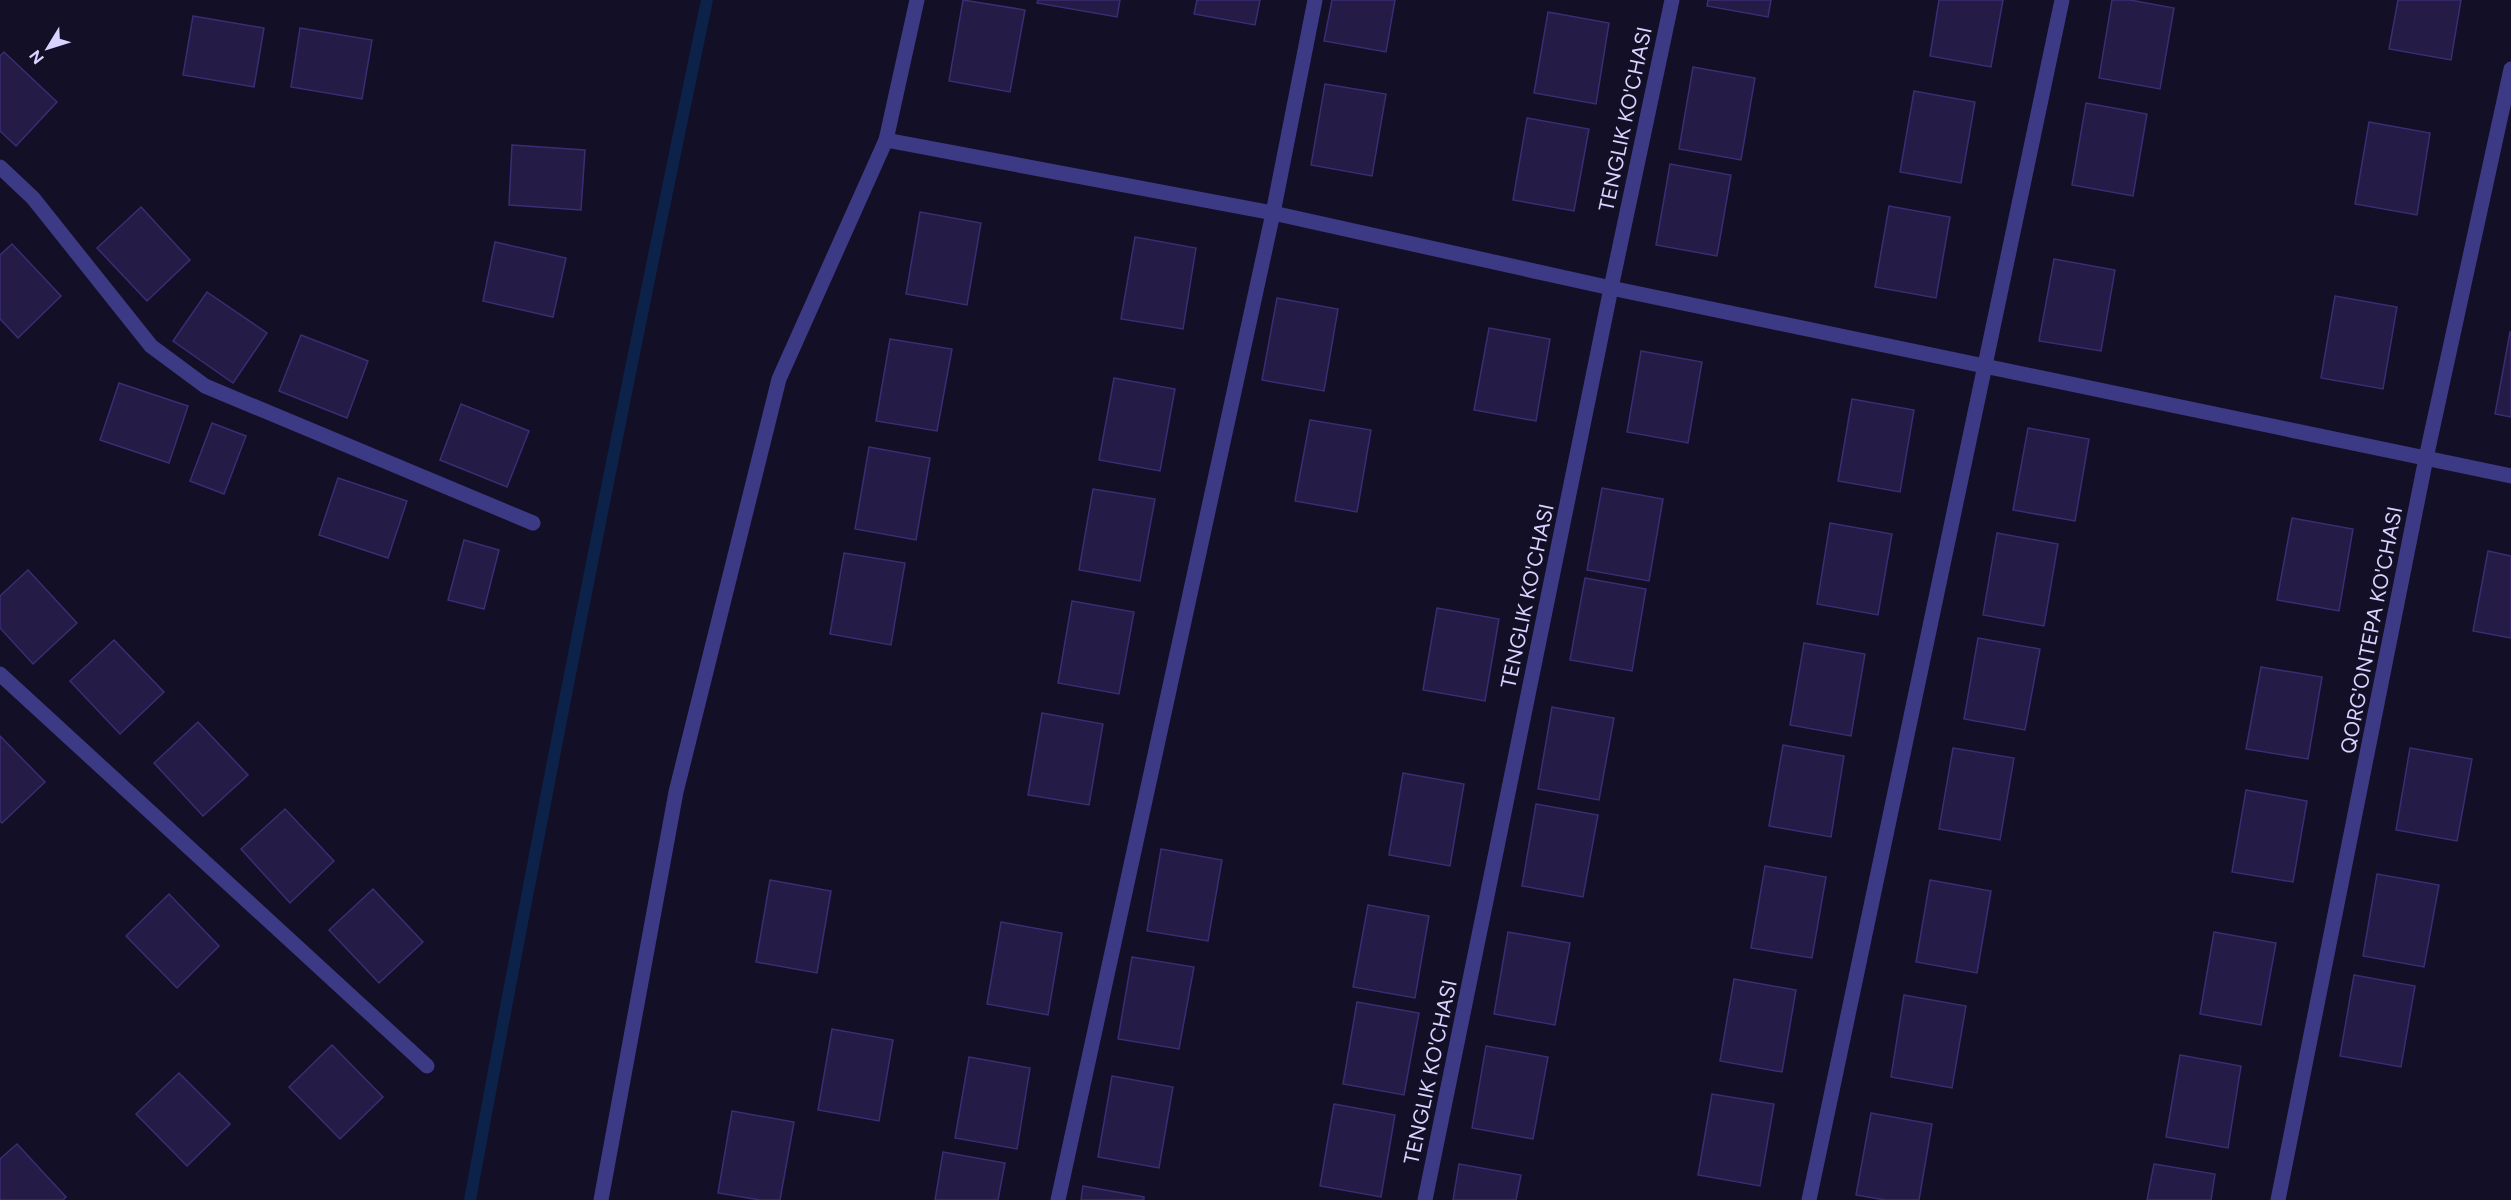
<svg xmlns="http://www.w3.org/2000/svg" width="2511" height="1200" font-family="Figtree,sans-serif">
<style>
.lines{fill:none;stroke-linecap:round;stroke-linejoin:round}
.stream{stroke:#0c2248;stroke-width:12}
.building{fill:#241b47;stroke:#3b2d73;stroke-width:1.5}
.minor{stroke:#3d3a85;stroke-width:15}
.labels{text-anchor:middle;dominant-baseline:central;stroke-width:6;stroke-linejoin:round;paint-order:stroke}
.street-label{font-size:21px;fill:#d9d4ff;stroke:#130f26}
</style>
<rect width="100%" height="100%" fill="#130f26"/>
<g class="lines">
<path class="stream" d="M470,1200C544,799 623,399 707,0"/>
</g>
<g class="building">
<polygon points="963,0 1025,10 1010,92 949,81"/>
<polygon points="1038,0 1120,0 1117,17 1037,3"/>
<polygon points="1197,0 1260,0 1255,25 1194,14"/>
<polygon points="1332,0 1395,0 1386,52 1324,41"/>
<polygon points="1708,0 1771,0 1768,17 1707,6"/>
<polygon points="1939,0 2003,0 1991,67 1930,56"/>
<polygon points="2112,0 2130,0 2174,8 2160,89 2099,78"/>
<polygon points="2398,0 2461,0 2451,60 2389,49"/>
<polygon points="1548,12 1609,23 1596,104 1534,93"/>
<polygon points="193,16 264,28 254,87 183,75"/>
<polygon points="300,28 372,40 362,99 291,87"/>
<polygon points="4,52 57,102 16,146 0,131 0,56"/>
<polygon points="1693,67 1755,78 1741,160 1679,149"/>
<polygon points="1325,84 1386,94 1372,176 1311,165"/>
<polygon points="1914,91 1975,102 1961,183 1900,172"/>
<polygon points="2086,103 2147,114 2133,196 2072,185"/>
<polygon points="1527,118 1589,129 1574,211 1513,200"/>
<polygon points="2369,122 2430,133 2417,215 2355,204"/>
<polygon points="512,145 585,150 581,210 509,205"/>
<polygon points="1670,164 1731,175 1717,256 1656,245"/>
<polygon points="1889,206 1950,217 1936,298 1875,287"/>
<polygon points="141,207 190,260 147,301 97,248"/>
<polygon points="920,212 981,223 967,305 906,294"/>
<polygon points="1135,237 1196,248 1183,329 1121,319"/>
<polygon points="495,242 566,258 553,317 483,301"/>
<polygon points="12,244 61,296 18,338 0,319 0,255"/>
<polygon points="2054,259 2115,270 2101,351 2039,341"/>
<polygon points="207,292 267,333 233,383 173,341"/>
<polygon points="2335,296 2397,307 2383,389 2321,378"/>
<polygon points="1277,298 1338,309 1324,391 1262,380"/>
<polygon points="1489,328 1550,339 1536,421 1474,410"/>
<polygon points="2510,332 2511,332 2511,417 2495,414"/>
<polygon points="301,335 368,361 347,418 279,391"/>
<polygon points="890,339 952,349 937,431 876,421"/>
<polygon points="1641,351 1702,362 1688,443 1627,432"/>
<polygon points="1114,378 1175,389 1160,471 1099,460"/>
<polygon points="119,383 188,406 169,463 100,440"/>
<polygon points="1852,399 1914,410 1900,492 1838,481"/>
<polygon points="461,404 529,431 507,487 440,460"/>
<polygon points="1310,420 1371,430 1357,512 1295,501"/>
<polygon points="212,423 246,436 224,494 190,481"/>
<polygon points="2028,428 2089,439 2075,521 2013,510"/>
<polygon points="869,447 930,458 916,540 855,529"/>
<polygon points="338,478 407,501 388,558 319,535"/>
<polygon points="1602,488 1663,499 1649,581 1587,570"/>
<polygon points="1093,489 1155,499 1140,581 1079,570"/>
<polygon points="2292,518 2353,529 2339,611 2277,600"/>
<polygon points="1830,523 1892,534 1878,615 1817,604"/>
<polygon points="1997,533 2058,544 2044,626 1983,615"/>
<polygon points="464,540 499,550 484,609 448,600"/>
<polygon points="2488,551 2511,556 2511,638 2473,631"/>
<polygon points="844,553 905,563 891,645 830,634"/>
<polygon points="28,570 77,623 33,664 0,628 0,596"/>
<polygon points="1585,578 1646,589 1632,671 1570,660"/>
<polygon points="1072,601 1134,612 1119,694 1058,683"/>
<polygon points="1437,608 1499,619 1485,701 1423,690"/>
<polygon points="1978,638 2040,649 2025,730 1964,719"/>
<polygon points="114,640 164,692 120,734 70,681"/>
<polygon points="1804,643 1865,654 1851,736 1790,725"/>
<polygon points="2261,667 2322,677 2308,759 2246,749"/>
<polygon points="1552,707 1614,718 1599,800 1538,789"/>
<polygon points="1042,713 1103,724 1089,805 1028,795"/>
<polygon points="198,722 248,775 203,816 154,763"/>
<polygon points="0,736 45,782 2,823 0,821"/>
<polygon points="1783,745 1844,756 1831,837 1769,826"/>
<polygon points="1953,748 2014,758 2000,840 1939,829"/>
<polygon points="2410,748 2472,759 2457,841 2396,830"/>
<polygon points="1403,773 1464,784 1450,866 1389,855"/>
<polygon points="2246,790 2307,801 2293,882 2232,872"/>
<polygon points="1536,804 1598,815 1583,897 1522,886"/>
<polygon points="285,809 334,861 290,903 241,849"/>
<polygon points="1161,849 1222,860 1208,941 1147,931"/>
<polygon points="1765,866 1826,877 1812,958 1751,948"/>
<polygon points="2377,874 2439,885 2424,967 2363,956"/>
<polygon points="770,880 831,891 817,973 756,962"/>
<polygon points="1930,880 1991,891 1977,973 1916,962"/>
<polygon points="373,889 423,942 379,983 329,930"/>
<polygon points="169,894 219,946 177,988 126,936"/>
<polygon points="1368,905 1429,916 1415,998 1353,987"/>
<polygon points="1001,922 1062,933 1048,1015 987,1004"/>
<polygon points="1508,932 1570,943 1555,1025 1494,1014"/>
<polygon points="2214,932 2276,943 2261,1025 2200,1014"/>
<polygon points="1132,957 1194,967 1179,1049 1118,1039"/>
<polygon points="2354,975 2415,986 2401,1067 2340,1056"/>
<polygon points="1734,979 1796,990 1782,1072 1720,1061"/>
<polygon points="1904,995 1966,1006 1952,1088 1891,1077"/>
<polygon points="1357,1002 1419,1013 1404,1095 1343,1084"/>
<polygon points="832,1029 893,1040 879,1121 818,1110"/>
<polygon points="332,1045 383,1097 340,1139 289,1087"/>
<polygon points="1486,1046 1548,1057 1533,1139 1472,1128"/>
<polygon points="2180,1055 2241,1066 2228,1148 2166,1137"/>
<polygon points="969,1057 1030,1068 1017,1149 955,1138"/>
<polygon points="179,1073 230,1124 187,1166 136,1114"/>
<polygon points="1112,1076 1173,1087 1159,1168 1098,1157"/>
<polygon points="1712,1094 1774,1104 1760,1186 1698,1175"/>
<polygon points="1334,1104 1395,1115 1381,1197 1320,1186"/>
<polygon points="732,1111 794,1122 780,1200 760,1200 718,1193"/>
<polygon points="1871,1113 1932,1124 1919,1200 1885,1200 1856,1195"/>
<polygon points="17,1144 66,1197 63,1200 0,1200 0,1159"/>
<polygon points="943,1152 1005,1163 998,1200 935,1200"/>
<polygon points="1459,1164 1521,1175 1516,1200 1453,1200"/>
<polygon points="2154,1164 2215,1174 2211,1200 2147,1200"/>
<polygon points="1083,1186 1144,1197 1144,1200 1081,1200"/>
</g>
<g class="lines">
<g class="minor">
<polyline points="886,140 1273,213 1611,288 2511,476"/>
<polyline points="0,167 33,198 151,346 205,386 533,523"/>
<polyline points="0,674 427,1066"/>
<polyline points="601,1200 676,792 779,379 886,140 917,0"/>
<polyline points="1058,1200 1273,213 1315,0"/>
<polyline points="1425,1200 1611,288 1672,0"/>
<polyline points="1809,1200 2062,0"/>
<polyline points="2278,1200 2426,458 2511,69"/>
</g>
</g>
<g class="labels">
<g class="street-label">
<text transform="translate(1625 119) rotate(-78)">TENGLIK KO'CHASI</text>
<text transform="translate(1527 596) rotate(-78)">TENGLIK KO'CHASI</text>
<text transform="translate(2371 630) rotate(-79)">QORG'ONTEPA KO'CHASI</text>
<text transform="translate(1430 1072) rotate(-78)">TENGLIK KO'CHASI</text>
</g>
</g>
<g transform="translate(48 48) rotate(232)" stroke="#130f26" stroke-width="4.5" paint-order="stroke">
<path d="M0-4.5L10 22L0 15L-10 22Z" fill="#d9d4ff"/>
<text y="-9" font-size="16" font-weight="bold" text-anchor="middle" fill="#d9d4ff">N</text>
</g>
</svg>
